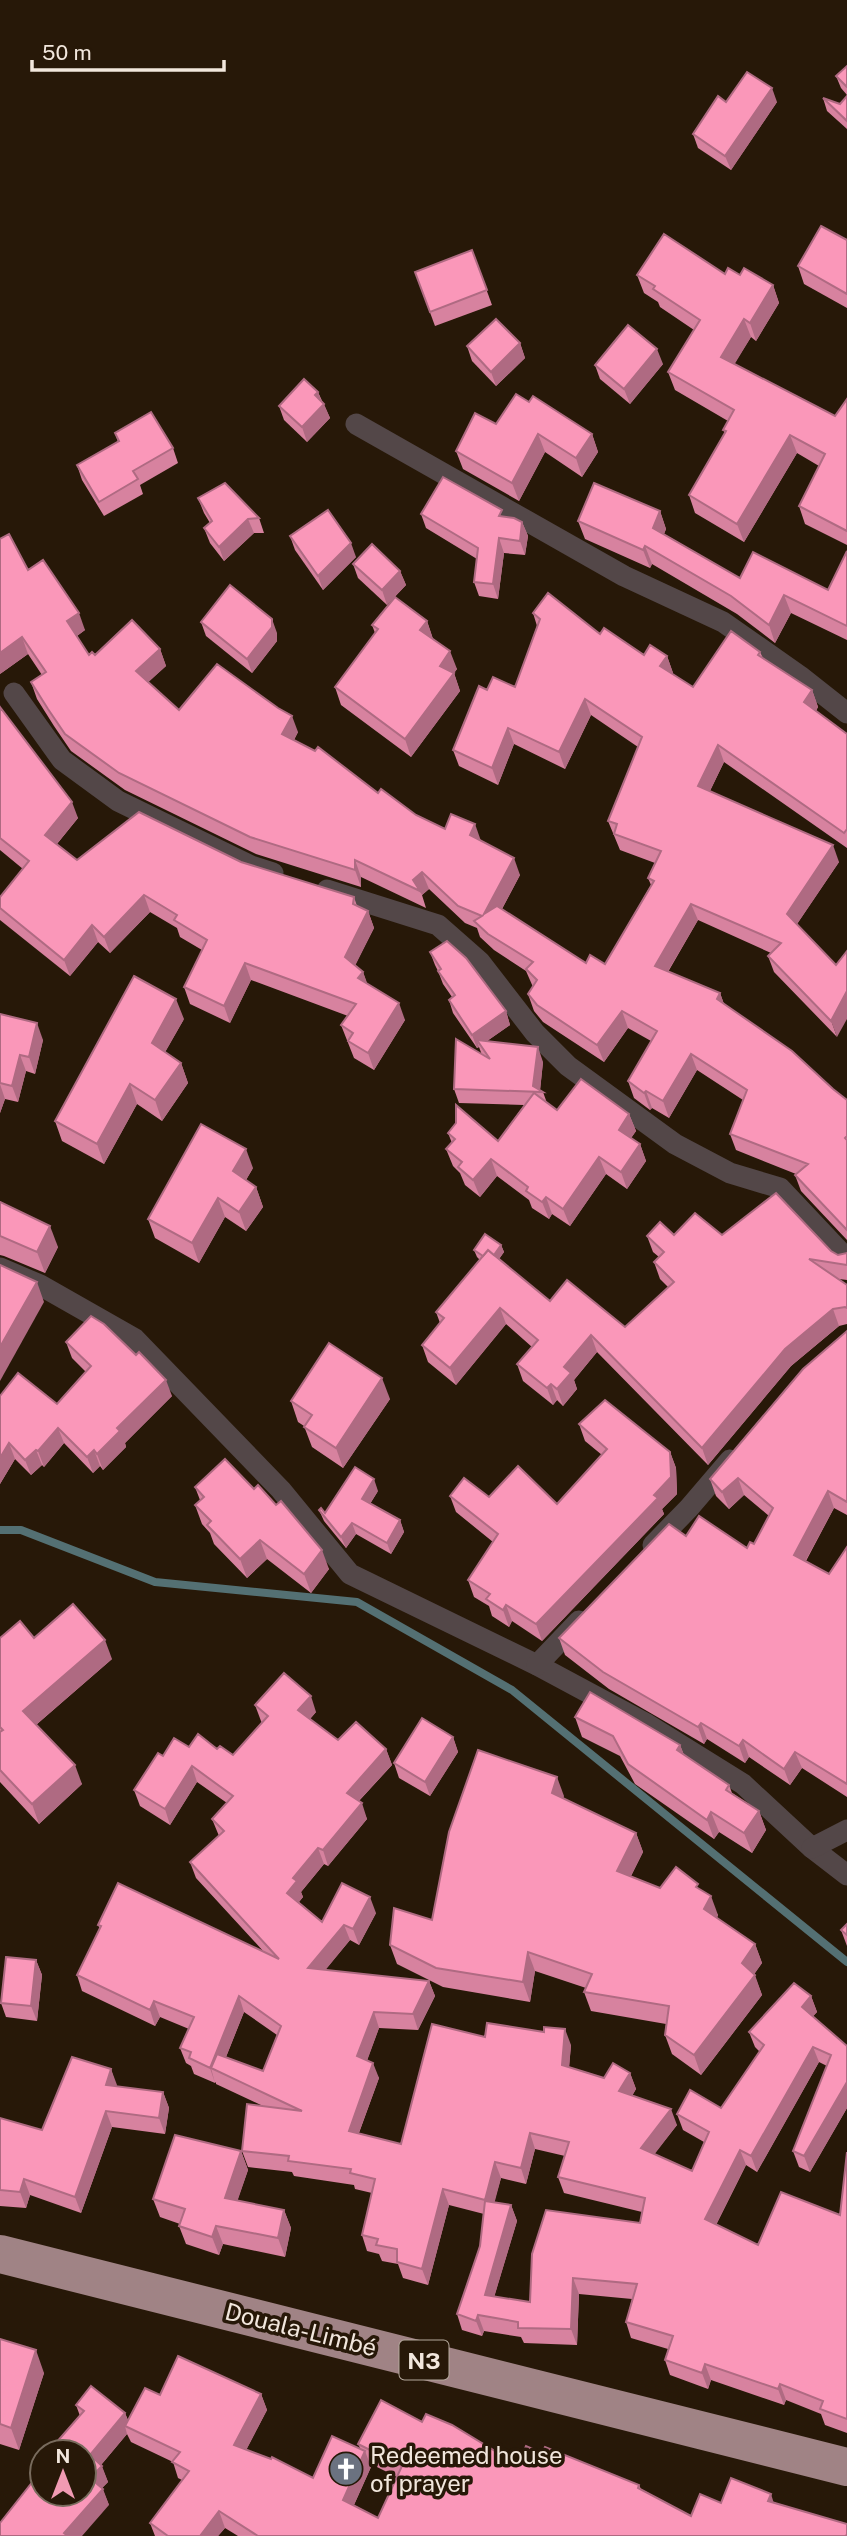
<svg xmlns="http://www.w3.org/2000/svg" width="847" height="2536" font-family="'Public Sans',sans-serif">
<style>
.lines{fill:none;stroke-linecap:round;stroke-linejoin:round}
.stream{stroke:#547073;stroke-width:8}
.street{stroke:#534748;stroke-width:21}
.highway{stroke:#a08385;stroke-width:38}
.wall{fill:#d7829f;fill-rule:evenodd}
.shaded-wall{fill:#af6a82}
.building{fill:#fa97b9;stroke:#af6a82;stroke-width:2}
.labels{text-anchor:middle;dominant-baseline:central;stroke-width:7;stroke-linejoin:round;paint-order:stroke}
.shield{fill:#271808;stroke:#b5a99d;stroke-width:2}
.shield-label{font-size:23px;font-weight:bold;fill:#f2e7dd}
.street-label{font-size:24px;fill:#f2e7dd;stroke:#271808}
.poi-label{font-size:24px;fill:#f2e7dd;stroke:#271808;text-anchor:start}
</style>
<rect width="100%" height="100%" fill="#271808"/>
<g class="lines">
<polyline class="stream" points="0,1530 21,1530 155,1582 357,1602 512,1690 847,1962"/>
<g class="street">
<polyline points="356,424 624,576 723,622 800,676 847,713"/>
<polyline points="14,693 62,760 118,801 251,866 273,873"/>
<polyline points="327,890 438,925 480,962 535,1033 568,1066 675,1144 730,1173 780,1188 847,1259"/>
<polyline points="0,1268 40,1285 135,1339 281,1490 350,1574 537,1665 645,1723 743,1784 812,1848 847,1875"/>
<polyline points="653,1545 689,1508 730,1460"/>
<polyline points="537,1665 579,1621"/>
<polyline points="812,1848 847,1830"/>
</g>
<polyline class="highway" points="0,2254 847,2467"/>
</g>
<g class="wall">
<polygon points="847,66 847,95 841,88 836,76"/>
<polygon points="847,96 847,129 827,111 823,98 840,104"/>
<polygon points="726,102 777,102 731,170 698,148 693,134"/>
<polygon points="847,240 847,308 804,284 798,266"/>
<polygon points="472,250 492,305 435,326 415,272"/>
<polygon points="725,274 740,275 773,285 779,303 756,341 751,337 734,364 835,416 847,399 847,545 805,524 799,506 819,466 797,453 744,542 695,513 689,495 725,433 723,430 728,421 675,390 668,372 694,330 660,307 658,302 644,293 637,275"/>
<polygon points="520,343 525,358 496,386 472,361 467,346"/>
<polygon points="663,364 630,404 600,379 595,365"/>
<polygon points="318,392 330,418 307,442 284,420 279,406"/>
<polygon points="529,402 592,434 598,452 582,477 545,452 519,501 463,469 456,451"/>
<polygon points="115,433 173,448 178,463 140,485 143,494 104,516 82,480 77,465 118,442"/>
<polygon points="198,498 259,518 264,533 254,533 224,561 210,543 204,528 210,523 204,513"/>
<polygon points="660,511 666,529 664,534 740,578 828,590 847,551 847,640 791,613 775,643 737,614 652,564 650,568 585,539 578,521"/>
<polygon points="421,514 504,516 522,522 528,536 525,555 504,553 498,599 479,596 474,582 477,559 426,528"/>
<polygon points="290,536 356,557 323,590 295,550"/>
<polygon points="353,564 400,571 406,585 387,605 358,578"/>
<polygon points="28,570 85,630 77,636 89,655 95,655 160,649 166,666 148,682 179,710 298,732 294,740 378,793 416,815 445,829 481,841 520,875 502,909 586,963 605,964 651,885 648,878 655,863 620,850 608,821 638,747 591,715 565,769 514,744 498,785 459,766 453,750 487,690 515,687 537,626 533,613 600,634 644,655 667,656 673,673 672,674 693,687 760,652 763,658 812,690 818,707 816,711 847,734 847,848 724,762 710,791 839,862 797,924 837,1037 774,972 768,956 771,953 698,920 668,972 720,993 724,1004 847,1100 847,1240 801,1191 795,1175 796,1174 736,1150 730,1134 743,1100 697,1070 669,1118 652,1108 650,1110 634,1098 628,1081 651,1041 628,1028 604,1062 543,1022 534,1011 528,994 533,987 526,971 494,950 480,937 477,928 465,923 429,889 422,895 426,908 361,877 361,887 256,854 125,790 71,751 54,726 37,699 31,682 42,675 28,654 0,674"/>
<polygon points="427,621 433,639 457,669 454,673 460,691 411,757 341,705 335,687 375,633 372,625"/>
<polygon points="201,622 277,633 277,641 252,673 206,636"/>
<polygon points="0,707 78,818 57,844 77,860 241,862 354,897 357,906 368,911 374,928 355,965 363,972 367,984 405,1020 374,1070 354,1058 341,1025 348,1016 251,980 230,1023 190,1004 184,987 202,950 180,937 177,928 150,912 110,953 98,942 70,976 0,920 0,897 23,869 0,850"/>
<polygon points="430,952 506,1011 510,1025 487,1041 543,1062 540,1090 543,1092 547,1103 557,1110 629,1114 636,1131 631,1138 640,1144 646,1161 627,1189 606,1174 570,1226 552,1214 549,1219 532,1208 529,1200 497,1176 480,1197 465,1185 460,1173 453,1166 446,1149 452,1143 448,1133 498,1141 524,1105 459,1103 454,1089 482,1055 479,1047 477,1048 453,1013 449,1000 452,997 443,984 438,971 435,965"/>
<polygon points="0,1014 43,1040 35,1074 26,1071 18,1102 5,1099 0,1113"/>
<polygon points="184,1019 165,1052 181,1063 188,1083 162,1121 137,1104 104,1164 62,1141 55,1121"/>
<polygon points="253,1168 246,1180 256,1187 263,1207 246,1231 225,1217 199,1263 155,1238 148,1219"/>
<polygon points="0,1202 58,1247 45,1273 4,1256 0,1255"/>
<polygon points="674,1235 722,1235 831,1251 838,1255 847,1253 847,1280 839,1279 847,1285 847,1324 839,1326 791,1366 708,1465 597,1352 574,1380 577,1389 563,1406 557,1400 553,1405 523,1381 517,1364 532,1347 506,1324 456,1385 428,1362 422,1345 440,1323 436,1312 480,1260 477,1257 474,1250 501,1245 504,1252 499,1259 550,1301 625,1327 668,1287 660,1279 654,1262 659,1257 653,1252 647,1236"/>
<polygon points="847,1331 847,1515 834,1508 806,1561 829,1574 847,1547 847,1797 802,1768 790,1785 749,1757 745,1763 707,1739 704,1744 609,1689 565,1655 559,1638 686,1536 747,1548 754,1544 769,1516 744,1495 729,1509 716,1496 710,1479"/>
<polygon points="66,1342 172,1396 125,1443 126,1447 103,1470 100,1466 93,1473 64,1443 44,1467 42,1465 31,1475 15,1459 0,1484 0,1396 57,1404 86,1372 72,1358"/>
<polygon points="390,1399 343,1468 312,1447 304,1426 298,1422 291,1401"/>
<polygon points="579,1424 670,1452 676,1468 677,1494 662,1509 664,1514 542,1641 512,1621 509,1627 492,1616 489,1606 474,1597 468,1580 493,1542 456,1512 450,1496 489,1497 557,1504 602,1455 585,1441"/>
<polygon points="195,1487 254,1489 329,1569 311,1593 267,1559 247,1578 214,1544 210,1533 202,1524 195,1505 200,1500"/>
<polygon points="378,1491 370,1504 400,1520 404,1532 391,1554 356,1534 346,1548 324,1521 319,1510 325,1513"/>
<polygon points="0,1638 34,1638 112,1659 36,1725 82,1784 39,1824 0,1782"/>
<path d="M255,1705L316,1712L310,1719L338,1740L386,1749L392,1765L359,1801L367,1819L328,1866L324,1864L301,1892L303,1897L299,1902L322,1922L376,1913L359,1945L350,1940L325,1970L429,1981L435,1996L418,2030L379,2028L367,2060L379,2078L359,2133L401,2144L485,2037L571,2045L569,2067L604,2078L630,2073L636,2089L632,2096L677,2125L654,2154L692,2171L704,2142L683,2130L677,2114L721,2108L760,2052L755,2047L749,2032L811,1996L817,2012L813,2016L847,2046V2108L810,2172L799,2167L793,2151L827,2066L819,2062L757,2172L746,2165L716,2225L758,2245L840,2215L847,2152V2433L825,2425L821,2414L786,2400L784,2405L711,2380L708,2389L670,2375L665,2360L668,2349L631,2338L626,2322L632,2299L579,2294L577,2345L524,2343L521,2337L484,2331L482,2336L462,2330L457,2314L480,2246L484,2214L449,2205L428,2285L403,2278L398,2264L382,2261L379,2254L367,2251L362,2235L372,2193L355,2189L354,2185L294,2176L292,2172L248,2167L242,2151L263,2106L216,2084V2082L215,2083L194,2074L191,2066L186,2063L180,2048L189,2029L160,2017L155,2026L82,1991L77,1975L100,1929L98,1925L264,1952L196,1878L190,1862L219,1836L212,1819L227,1803L197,1782L170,1825L140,1806L134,1790L163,1756L189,1747L217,1749L233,1755L262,1723L261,1721ZM244,2012L277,2035L263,2071L226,2057ZM535,2149L565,2156L558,2177L564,2193L642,2212L640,2223L530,2302L494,2297L517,2221L511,2205L494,2202L501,2178L526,2184Z"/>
<polygon points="575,1717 680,1745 684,1755 729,1785 732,1793 759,1811 766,1830 752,1853 719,1832 714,1839 635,1784 620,1756 582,1737"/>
<polygon points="453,1737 458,1752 430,1796 399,1778 394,1763"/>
<polygon points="564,1796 563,1798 636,1833 643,1852 631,1876 660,1888 700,1889 718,1915 717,1918 755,1944 762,1963 754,1974 762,1995 701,2075 672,2054 665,2035 666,2024 591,2011 584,1992 586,1988 535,1971 530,2002 443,1987 397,1964 390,1945 432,1920"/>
<polygon points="847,1924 847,1946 841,1930"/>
<polygon points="36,1960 42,1975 37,2021 6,2017 1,2003"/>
<polygon points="111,2069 116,2086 163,2092 169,2108 165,2134 112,2127 81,2213 30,2195 26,2208 0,2206 0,2118 42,2130"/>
<polygon points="241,2151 248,2170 237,2201 284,2210 291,2228 285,2257 223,2244 219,2255 186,2244 179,2226 180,2224 160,2217 153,2199"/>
<polygon points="0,2339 44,2373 19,2450 0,2444"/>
<path d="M261,2394L267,2410L246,2450L313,2478L360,2448L358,2444L422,2422L518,2465L542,2453L639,2485L641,2489L691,2516L721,2503L774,2502L847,2536H238L225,2528L218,2536H155L150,2523L182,2480L178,2478L173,2462L131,2442L127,2434L101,2465L108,2482L102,2488L109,2505L38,2474L35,2466L80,2416L76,2405L125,2413L128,2420L160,2395ZM369,2463L397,2477L378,2518L354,2505L371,2467Z"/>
</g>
<g class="shaded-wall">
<polygon points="772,88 777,102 731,170 725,156"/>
<polygon points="773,285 779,303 756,341 750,323"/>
<polygon points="744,319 751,337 728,375 721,357"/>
<polygon points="520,343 525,358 496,386 491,372"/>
<polygon points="657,349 663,364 630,404 624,389"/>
<polygon points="318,392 323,405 324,404 330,418 307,442 302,427 315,395"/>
<polygon points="538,434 545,452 519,501 512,483"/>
<polygon points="592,434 598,452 582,477 576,458"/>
<polygon points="790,435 797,453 744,542 737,524"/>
<polygon points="660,511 666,529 659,546 653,528"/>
<polygon points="248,519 254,533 224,561 219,547"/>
<polygon points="522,522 528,536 525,555 520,541"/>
<polygon points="499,538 504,553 498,599 493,584"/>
<polygon points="351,543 356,557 323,590 318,576"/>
<polygon points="645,546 652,564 650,568 643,550"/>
<polygon points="400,571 406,585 387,605 382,590"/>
<polygon points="784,595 791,613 775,643 769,625"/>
<polygon points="79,613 85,630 74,638 67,621"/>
<polygon points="272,619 277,633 277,641 252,673 247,659"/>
<polygon points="427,621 433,639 420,630"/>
<polygon points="22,637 28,654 0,674 0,653"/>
<polygon points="160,649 166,666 142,688 136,671"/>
<polygon points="450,651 457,669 454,673 460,691 411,757 405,739 440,666"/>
<polygon points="667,656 673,673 666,682 660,666"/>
<polygon points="812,690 818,707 810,719 804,702"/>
<polygon points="585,699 591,715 565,769 559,752"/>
<polygon points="292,716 298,732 288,751 282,734"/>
<polygon points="508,728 514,744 498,785 492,768"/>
<polygon points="718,745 724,762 704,803 698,786"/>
<polygon points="72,802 78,818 51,851 45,835"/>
<polygon points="475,824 481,841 470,835"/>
<polygon points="833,845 839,862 793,930 787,914"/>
<polygon points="514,858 520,875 490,931 484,914"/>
<polygon points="355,860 361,877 361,887 355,870"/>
<polygon points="422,872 429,889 422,895 413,880"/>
<polygon points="144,895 150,912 110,953 104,937"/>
<polygon points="691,904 698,920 661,983 655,966"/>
<polygon points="368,911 374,928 351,974 345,957"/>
<polygon points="92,925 98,942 70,976 64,960"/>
<polygon points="245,963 251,980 230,1023 224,1006"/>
<polygon points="363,972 369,988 358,978"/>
<polygon points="847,991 847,1019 837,1037 831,1021"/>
<polygon points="720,993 726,1010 717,999"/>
<polygon points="176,999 184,1019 159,1063 152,1043"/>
<polygon points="399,1003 405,1020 374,1070 368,1053"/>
<polygon points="506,1011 510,1025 480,1046 477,1040 479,1047 477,1048 472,1035"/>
<polygon points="622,1011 628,1028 604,1062 597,1045"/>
<polygon points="37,1023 43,1040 35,1074 29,1057"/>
<polygon points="538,1047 543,1062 540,1091 533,1086"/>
<polygon points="691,1054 697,1070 669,1118 663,1101"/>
<polygon points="20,1055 26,1071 18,1102 12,1086"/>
<polygon points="181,1063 188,1083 162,1121 155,1100"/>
<polygon points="0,1084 5,1099 0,1113"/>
<polygon points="130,1084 137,1104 104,1164 97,1144"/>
<polygon points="646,1091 652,1108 650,1110 644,1093"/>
<polygon points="629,1114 636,1131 625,1147 619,1130"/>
<polygon points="640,1144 646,1161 627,1189 621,1172"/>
<polygon points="246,1149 253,1168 240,1190 233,1171"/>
<polygon points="599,1157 606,1174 570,1226 563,1209"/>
<polygon points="491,1159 497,1176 480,1197 473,1180"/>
<polygon points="256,1187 263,1207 246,1231 239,1212"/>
<polygon points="546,1197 552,1214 549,1219 542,1202"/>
<polygon points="218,1198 225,1217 199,1263 192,1243"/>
<polygon points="50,1226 58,1247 45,1273 37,1252"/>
<polygon points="501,1245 504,1252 492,1269 490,1261"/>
<polygon points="37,1282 44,1302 0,1381 0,1347"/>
<polygon points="500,1308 506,1324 456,1385 450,1368"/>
<polygon points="833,1309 839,1326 791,1366 708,1465 702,1448 785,1349"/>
<polygon points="591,1335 597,1352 574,1380 577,1389 563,1406 557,1389 564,1367"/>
<polygon points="382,1378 390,1399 343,1468 336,1448"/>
<polygon points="166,1380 172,1396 125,1443 126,1447 103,1470 97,1454 117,1428"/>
<polygon points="551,1384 557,1400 553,1405 547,1388"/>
<polygon points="58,1428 64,1443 44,1467 38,1451"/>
<polygon points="9,1443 15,1459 0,1484 0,1458"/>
<polygon points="36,1450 42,1465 31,1475 25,1460"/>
<polygon points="94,1450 100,1466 93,1473 87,1457"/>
<polygon points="670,1452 676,1468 677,1494 662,1509 664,1514 542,1641 536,1624 654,1495"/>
<polygon points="738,1478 744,1495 729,1509 722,1492"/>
<polygon points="374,1479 378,1491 366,1510 362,1499"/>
<polygon points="828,1491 834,1508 800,1571 794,1555"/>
<polygon points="400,1520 404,1532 391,1554 387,1543"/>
<polygon points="352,1523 356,1534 346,1548 341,1537"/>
<polygon points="260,1540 267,1559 247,1578 240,1559"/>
<polygon points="322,1550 329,1569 311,1593 304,1574"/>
<polygon points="506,1605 512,1621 509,1627 503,1610"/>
<polygon points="105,1640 112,1659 30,1730 23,1711"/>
<polygon points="311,1696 316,1712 304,1726 298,1710"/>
<polygon points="701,1723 707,1739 704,1744 698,1727"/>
<polygon points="453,1737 458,1752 430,1796 425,1782"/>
<polygon points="743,1740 749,1757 745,1763 739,1746"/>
<polygon points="680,1745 688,1765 677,1750"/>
<polygon points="386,1749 392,1765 352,1808 347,1793"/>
<polygon points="795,1752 802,1768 790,1785 784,1769"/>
<polygon points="75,1765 82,1784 39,1824 32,1804"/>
<polygon points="192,1766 197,1782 170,1825 165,1809"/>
<polygon points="557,1777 564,1796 559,1812 552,1793"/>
<polygon points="362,1803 367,1819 328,1866 323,1850"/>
<polygon points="759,1811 766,1830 752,1853 744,1833"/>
<polygon points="711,1812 719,1832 714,1839 707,1820"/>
<polygon points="636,1833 643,1852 624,1890 617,1871"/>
<polygon points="318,1848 324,1864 301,1892 303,1897 293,1909 287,1893 293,1878"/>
<polygon points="711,1896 718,1915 711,1928 704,1909"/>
<polygon points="370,1897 376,1913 359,1945 353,1929"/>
<polygon points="344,1925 350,1940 314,1984 308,1968"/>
<polygon points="755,1944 762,1963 749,1982 742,1963"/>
<polygon points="528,1952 535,1971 530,2002 523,1982"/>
<polygon points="36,1960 42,1975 37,2021 31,2006"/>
<polygon points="755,1975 762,1995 701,2075 694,2055"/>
<polygon points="429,1981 435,1996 418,2030 413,2014"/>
<polygon points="239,1996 244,2012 220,2072 211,2068 215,2083 210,2068"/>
<polygon points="811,1996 817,2012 808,2022 802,2007"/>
<polygon points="154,2001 160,2017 155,2026 150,2010"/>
<polygon points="374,2012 379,2028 363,2072 357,2056"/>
<polygon points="565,2029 571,2045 568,2080 562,2065"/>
<polygon points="813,2047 819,2062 757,2172 751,2156"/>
<polygon points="373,2063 379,2078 354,2146 349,2131"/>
<polygon points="111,2069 117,2085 112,2101 106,2085"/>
<polygon points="630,2073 636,2089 625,2107 619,2091"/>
<polygon points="847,2082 847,2108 810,2172 804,2156"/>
<polygon points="163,2092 169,2108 165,2134 159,2118"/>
<polygon points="671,2109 677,2125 647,2164 641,2148"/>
<polygon points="106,2111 112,2127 81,2213 75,2197"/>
<polygon points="530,2133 535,2149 526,2184 521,2168"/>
<polygon points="740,2150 746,2165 711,2235 705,2219"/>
<polygon points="241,2151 248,2170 232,2217 225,2198"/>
<polygon points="495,2162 501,2178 491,2216 485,2200"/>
<polygon points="24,2179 30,2195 26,2208 20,2192"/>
<polygon points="443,2189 449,2205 428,2285 422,2269"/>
<polygon points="511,2205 517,2221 490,2311 485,2295"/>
<polygon points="284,2210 291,2228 285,2257 278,2238"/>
<polygon points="216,2226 223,2244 219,2255 212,2237"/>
<polygon points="573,2278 579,2294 577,2345 571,2329"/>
<polygon points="478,2315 484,2331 482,2336 476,2321"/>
<polygon points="36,2350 44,2373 19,2450 11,2428"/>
<polygon points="705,2364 711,2380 708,2389 702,2373"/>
<polygon points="780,2384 786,2400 784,2405 778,2389"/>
<polygon points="261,2394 267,2410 240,2462 234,2445"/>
<polygon points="125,2413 131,2429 125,2426 127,2434 96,2471 90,2455"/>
<polygon points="365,2451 371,2467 349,2516 343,2500"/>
<polygon points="102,2466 108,2482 96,2494 90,2478"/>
<polygon points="103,2489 109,2505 82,2536 65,2536 64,2533"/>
<polygon points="771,2494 776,2510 768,2501"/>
<polygon points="219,2511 225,2528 218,2536 200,2536"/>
</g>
<g class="building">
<polygon points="847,66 847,87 836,76"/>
<polygon points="747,72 772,88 725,156 693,134 718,96 726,102"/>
<polygon points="847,96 847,121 823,98 840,104"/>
<polygon points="821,226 847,240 847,294 798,266"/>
<polygon points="664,234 725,274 728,268 740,275 744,268 773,285 750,323 744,319 721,357 835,416 847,399 847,531 799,506 825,454 790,435 737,524 689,495 726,431 723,430 734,410 668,372 700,320 653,289 655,286 637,275"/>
<polygon points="472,250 487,290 430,312 415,272"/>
<polygon points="496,319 520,343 491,372 467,346"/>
<polygon points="628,325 657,349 624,389 595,365"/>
<polygon points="304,379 318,392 315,395 324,404 302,427 279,406"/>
<polygon points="516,394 529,402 533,396 592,434 576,458 538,434 512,483 456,451 475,413 496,424"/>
<polygon points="151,412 173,448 133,471 138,479 99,502 77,465 119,441 115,433"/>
<polygon points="443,477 502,510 499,516 514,518 522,522 520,541 499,538 493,584 474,582 478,548 421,514"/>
<polygon points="225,483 259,518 248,519 219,547 204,528 212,521 198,498"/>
<polygon points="594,483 660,511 653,528 740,578 753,552 828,590 847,551 847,626 784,595 769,625 731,596 645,546 643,550 578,521"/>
<polygon points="328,510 351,543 318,576 290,536"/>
<polygon points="9,534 28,570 43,560 79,613 67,621 89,655 92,652 95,655 132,620 160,649 136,671 179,710 217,664 278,708 292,716 282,734 315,751 318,747 378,793 381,789 416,815 445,829 451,814 475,824 470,835 514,858 484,914 497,906 586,963 590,955 605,964 654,881 648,878 661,851 614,834 617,824 608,821 642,737 585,699 559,752 508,728 492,768 453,750 479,686 487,690 493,677 515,687 540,619 533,613 548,593 600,634 604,628 644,655 650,645 667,656 660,666 693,687 731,631 760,652 758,655 812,690 804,702 847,734 847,829 844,833 718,745 698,786 833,845 787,914 836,965 847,951 847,991 831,1021 768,956 781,943 691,904 655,966 720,993 717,999 792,1051 833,1089 847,1100 847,1136 845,1138 847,1140 847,1230 795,1175 808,1164 730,1134 747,1090 691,1054 663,1101 646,1091 644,1093 628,1081 657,1031 622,1011 597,1045 537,1005 528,994 537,980 526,969 533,962 488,934 474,921 482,916 458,906 422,872 413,880 420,891 355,860 355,870 250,837 119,773 65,734 48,709 31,682 46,672 22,637 0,653 0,539"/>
<polygon points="372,544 400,571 382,590 353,564"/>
<polygon points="230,585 272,619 272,627 247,659 201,622"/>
<polygon points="395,597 427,621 420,630 450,651 440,666 454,673 405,739 335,687 378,629 372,625"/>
<polygon points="0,707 72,802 45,835 77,860 139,812 241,862 354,897 353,904 368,911 345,957 363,972 358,978 399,1003 368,1053 348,1041 353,1033 341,1025 356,1004 245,963 224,1006 184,987 207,940 174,920 177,915 144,895 104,937 92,925 64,960 0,908 0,897 29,861 0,838"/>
<polygon points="447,941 466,958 506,1011 472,1035 449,1000 455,995 438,971 441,969 430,952"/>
<polygon points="134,976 176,999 152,1043 181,1063 155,1100 130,1084 97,1144 55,1121"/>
<polygon points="0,1014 37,1023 29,1057 20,1055 12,1086 0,1083"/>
<polygon points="456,1039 490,1059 477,1040 538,1047 533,1086 543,1092 454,1089"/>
<polygon points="581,1079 629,1114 619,1130 640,1144 621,1172 599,1157 563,1209 546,1197 542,1202 526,1191 528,1187 491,1159 473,1180 458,1167 462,1162 446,1149 455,1139 448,1133 456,1123 456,1105 498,1141 534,1093 557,1110"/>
<polygon points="201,1124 246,1149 233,1171 256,1187 239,1212 218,1198 192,1243 148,1219"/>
<polygon points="776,1193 831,1251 838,1255 847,1253 847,1265 809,1259 847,1285 847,1308 845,1307 833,1309 785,1349 702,1448 591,1335 564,1367 571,1373 557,1389 551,1384 547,1388 517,1364 538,1340 500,1308 450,1368 422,1345 444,1318 436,1312 488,1250 550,1301 567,1280 625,1327 674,1282 654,1262 664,1252 647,1236 660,1222 674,1235 695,1213 722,1235"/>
<polygon points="0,1202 50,1226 37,1252 0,1236"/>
<polygon points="485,1234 501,1245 494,1255 488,1250 483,1256 474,1250"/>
<polygon points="0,1265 37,1282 0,1347"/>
<polygon points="91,1316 104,1324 136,1355 139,1352 166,1380 117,1428 120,1431 97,1454 94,1450 87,1457 58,1428 38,1451 36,1450 25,1460 9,1443 0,1458 0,1396 18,1373 57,1404 91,1366 66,1342"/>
<polygon points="847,1331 847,1502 828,1491 794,1555 829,1574 847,1547 847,1784 795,1752 784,1769 743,1740 739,1746 701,1723 698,1727 603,1672 559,1638 669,1524 686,1536 699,1516 747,1548 750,1542 754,1544 773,1508 738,1478 722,1492 710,1479 803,1369"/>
<polygon points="329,1343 382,1378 336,1448 304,1427 312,1415 291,1401"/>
<polygon points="605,1400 670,1452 671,1477 654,1495 658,1498 536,1624 506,1605 503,1610 486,1599 490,1594 468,1580 498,1534 450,1496 464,1478 489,1497 518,1466 557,1504 607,1449 579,1424"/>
<polygon points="225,1459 254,1489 258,1485 276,1505 281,1501 322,1550 304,1574 260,1540 240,1559 207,1525 211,1521 195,1505 204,1497 195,1487"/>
<polygon points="355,1467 374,1479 362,1499 400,1520 387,1543 352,1523 341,1537 319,1510 321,1508 325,1513"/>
<polygon points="73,1604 105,1640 23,1711 75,1765 32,1804 0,1770 0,1732 3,1730 0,1727 0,1638 20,1621 34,1638"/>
<polygon points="284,1673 311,1696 298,1710 338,1740 356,1722 386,1749 347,1793 362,1803 323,1850 318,1848 293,1878 297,1881 287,1893 322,1922 342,1883 370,1897 353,1929 344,1925 308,1968 429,1981 413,2014 374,2012 357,2056 373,2063 349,2131 401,2144 432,2024 485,2037 487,2023 544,2032 544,2027 565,2029 562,2065 604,2078 613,2063 630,2073 619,2091 671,2109 641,2148 692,2171 709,2132 677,2114 690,2090 721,2108 764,2045 749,2032 794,1983 811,1996 802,2007 847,2046 847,2082 804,2156 793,2151 831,2055 813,2047 751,2156 740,2150 705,2219 758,2245 781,2192 840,2215 847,2152 847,2419 820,2409 823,2401 780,2384 778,2389 705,2364 702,2373 665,2360 673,2336 626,2322 637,2284 573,2278 571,2329 518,2328 518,2322 478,2315 476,2321 457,2314 480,2246 485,2201 511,2205 485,2295 530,2302 532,2254 546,2210 640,2223 645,2198 558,2177 569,2142 530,2133 521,2168 495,2162 485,2200 443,2189 422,2269 397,2262 397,2249 376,2245 378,2239 362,2235 375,2179 350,2173 351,2169 288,2161 289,2156 242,2151 247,2104 302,2111 211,2068 217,2054 263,2071 281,2026 239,1996 210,2068 189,2058 191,2052 180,2048 194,2017 154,2001 150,2010 77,1975 101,1926 98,1925 118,1883 279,1959 190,1862 224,1831 212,1819 233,1796 192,1766 165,1809 134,1790 158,1753 163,1756 174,1738 189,1747 198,1734 217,1749 220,1746 233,1755 268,1716 255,1705"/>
<polygon points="590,1692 680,1745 677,1750 729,1785 726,1790 759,1811 744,1833 711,1812 707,1820 628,1764 613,1736 575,1717"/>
<polygon points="422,1718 453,1737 425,1782 394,1763"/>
<polygon points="478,1750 557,1777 552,1793 636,1833 617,1871 660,1888 676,1867 698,1884 696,1887 711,1896 704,1909 755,1944 742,1963 755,1975 694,2055 665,2035 669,2006 584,1992 592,1974 528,1952 523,1982 436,1968 390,1945 394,1908 432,1920 449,1832"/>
<polygon points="847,1924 847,1935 841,1930"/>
<polygon points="6,1957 36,1960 31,2006 1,2003"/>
<polygon points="72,2057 111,2069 106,2085 163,2092 159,2118 106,2111 75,2197 24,2179 20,2192 0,2190 0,2118 42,2130"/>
<polygon points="175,2135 241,2151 225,2198 284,2210 278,2238 216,2226 212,2237 179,2226 185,2209 153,2199"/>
<polygon points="0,2339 36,2350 11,2428 0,2424"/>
<polygon points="178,2356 261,2394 234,2445 271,2459 272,2457 313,2478 332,2436 365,2451 343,2500 378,2518 402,2466 358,2444 381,2400 422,2422 426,2414 452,2425 518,2465 526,2446 542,2453 545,2447 639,2485 638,2488 691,2516 700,2494 721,2503 731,2478 771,2494 768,2501 847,2524 847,2534 846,2536 258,2536 219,2511 200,2536 168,2536 150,2523 189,2471 172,2462 180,2452 125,2426 145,2388 160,2395"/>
<polygon points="91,2386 125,2413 90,2455 102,2466 90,2478 103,2489 64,2533 68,2536 0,2536 0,2523 41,2471 35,2466 42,2459 42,2494 84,2494 84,2452 48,2452 84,2411 76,2405"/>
</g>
<defs>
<g id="church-disc" transform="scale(1.75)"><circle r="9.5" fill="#6b7280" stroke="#271808"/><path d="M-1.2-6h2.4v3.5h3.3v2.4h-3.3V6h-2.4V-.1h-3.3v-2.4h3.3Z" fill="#fff"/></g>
</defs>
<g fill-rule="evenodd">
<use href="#church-disc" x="346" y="2469"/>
</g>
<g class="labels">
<rect class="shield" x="399.5" y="2340.5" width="49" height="39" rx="5"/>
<g class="shield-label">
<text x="424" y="2360">N3</text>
</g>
<g class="street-label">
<text transform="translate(301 2329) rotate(14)">Douala-Limbé</text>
</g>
<g class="poi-label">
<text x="370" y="2455">Redeemed house<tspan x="370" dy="28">of prayer</tspan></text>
</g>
</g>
<g transform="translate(63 2473)"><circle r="33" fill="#271808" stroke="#786b5d" stroke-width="2"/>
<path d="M0-5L12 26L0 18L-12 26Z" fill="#f19ab3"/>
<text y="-10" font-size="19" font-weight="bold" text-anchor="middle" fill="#f2e7dd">N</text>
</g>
<path d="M32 60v10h192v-10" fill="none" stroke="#f2e7dd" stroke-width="3.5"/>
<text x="42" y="60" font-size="21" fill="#f2e7dd" stroke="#271808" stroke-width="5" paint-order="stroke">50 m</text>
</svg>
